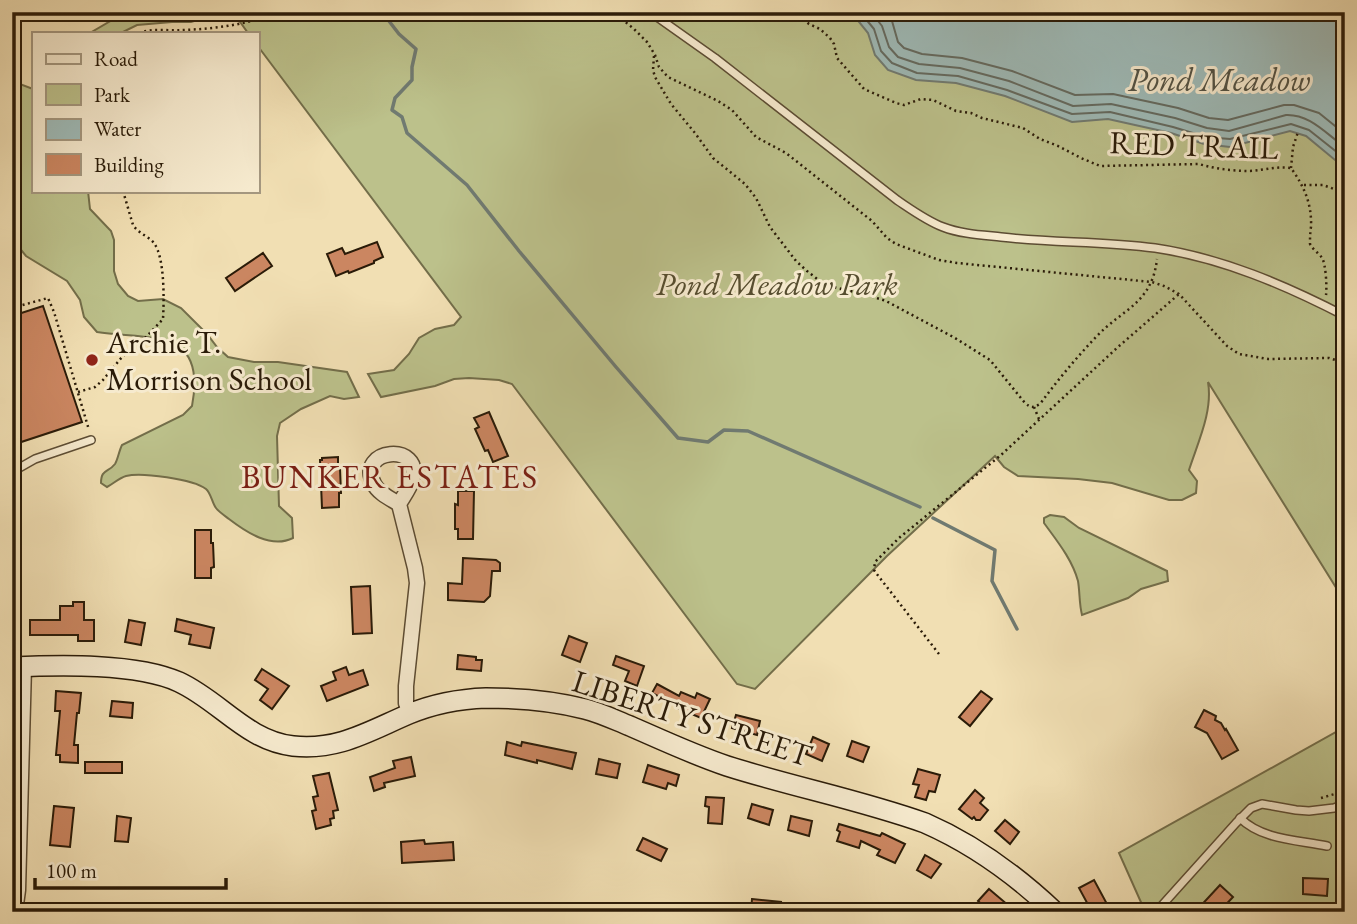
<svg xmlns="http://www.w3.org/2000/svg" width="1357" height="924" font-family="'EB Garamond',serif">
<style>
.green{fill:#bcc18b;stroke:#736e4a;stroke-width:2}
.water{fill:#9ebab7;stroke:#707a71;stroke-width:2}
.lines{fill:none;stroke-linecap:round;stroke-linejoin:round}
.shore{stroke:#646a60;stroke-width:2}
.stream{stroke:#707a71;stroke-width:3.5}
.building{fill:#cb8661;stroke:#2a1b08;stroke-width:2}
.lane-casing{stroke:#5c4c33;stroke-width:10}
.street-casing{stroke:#5c4c33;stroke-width:17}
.secondary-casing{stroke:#2a1b08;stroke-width:22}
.path{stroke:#2a1b08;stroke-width:2.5;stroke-dasharray:2 3.5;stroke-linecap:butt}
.lane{stroke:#f6eace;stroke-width:7}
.street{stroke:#f6eace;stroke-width:14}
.secondary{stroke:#f6eace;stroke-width:19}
.poi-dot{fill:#8f2418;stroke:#f6eace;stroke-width:2.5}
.labels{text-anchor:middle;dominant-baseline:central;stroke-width:6;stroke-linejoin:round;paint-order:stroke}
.street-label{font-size:32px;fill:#2a1b08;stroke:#f6eace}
.park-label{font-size:32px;font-style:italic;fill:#564d2f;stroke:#f6eace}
.poi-label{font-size:32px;fill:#2a1b08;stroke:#f6eace;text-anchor:start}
.water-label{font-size:33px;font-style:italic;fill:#535345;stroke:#f6eace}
.neighbourhood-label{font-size:33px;letter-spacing:2px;fill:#7a1f14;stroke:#f6eace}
</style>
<rect width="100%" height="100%" fill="#f1dfb3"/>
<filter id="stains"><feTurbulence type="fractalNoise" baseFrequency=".00286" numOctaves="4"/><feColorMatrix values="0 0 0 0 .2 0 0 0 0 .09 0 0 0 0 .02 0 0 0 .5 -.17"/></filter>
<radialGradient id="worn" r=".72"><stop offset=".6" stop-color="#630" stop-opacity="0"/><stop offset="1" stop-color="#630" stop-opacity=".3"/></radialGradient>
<g class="green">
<polygon points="126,12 224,12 191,22 172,22 137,25 121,33 90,33"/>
<path d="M233,12H1345V602L1208,382C1213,411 1198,442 1189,470L1197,481L1196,493L1182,500H1169L1112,483L1078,479L1018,476L1004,467L995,456L887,556L755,689L737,684L512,384L499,380L469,378L454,379L435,386L381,397L368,374L394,370L409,354L419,338L435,329L454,325L461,317L257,45V33H248Z"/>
<path d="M12,77L17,83L33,89V191H88L90,209L111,231L114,240V271L118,284L128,296L138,301L163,299L181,308L207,334L217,347L228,357L254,362H278L347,372L359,397L344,399L330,396L301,409L280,423L277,436L279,506L292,518L293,538C271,549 246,532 229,519C225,516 219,512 216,508C212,503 211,493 206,489C193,479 141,472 126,476C119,478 113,484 107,487L101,483C101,469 108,473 115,464C118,459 119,451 122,445L183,415L192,406C207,327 151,340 97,332L84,317L80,300L67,281L26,256L12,239Z"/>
<path d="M1050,515L1064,517L1079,528L1167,571L1168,581L1141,589L1128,598L1082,615C1079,603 1080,593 1078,581C1072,559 1057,541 1044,523V518Z"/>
<polygon points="1345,727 1345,912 1140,912 1144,909 1119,853"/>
</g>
<polygon class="water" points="851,12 1345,12 1345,164 1335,160 1306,136 1290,131 1230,147 1204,144 1171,133 1108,119 1072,122 1005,96 956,83 916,80 888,70 875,55 868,33"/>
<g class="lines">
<g class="shore">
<polyline points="860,12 874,29 881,51 892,63 917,73 958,76 1007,90 1072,114 1110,112 1173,127 1206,137 1230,139 1291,124 1309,130 1338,153 1345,156"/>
<path d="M871,12L882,26L889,47L898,57L919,64L960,68L1009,81L1073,106L1111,104L1175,118L1207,128L1229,131L1286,115C1310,114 1326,134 1345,147"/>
<polyline points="885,12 892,21 898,42 904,48 922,54 962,58 1012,71 1075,95 1113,94 1178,108 1209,118 1228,120 1284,105 1294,105 1319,113 1345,134"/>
</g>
<g class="stream">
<polyline points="382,12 399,34 416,49 412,67 412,80 395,98 392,110 402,117 407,133 467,185 519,251 616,367 678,438 708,442 724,430 748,431 920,507"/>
<polyline points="933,518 995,550 992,581 1017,629"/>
</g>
</g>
<g class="building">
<polygon points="377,242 383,257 374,261 374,263 349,273 348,271 336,276 327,254 342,248 345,254"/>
<polygon points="263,253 272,266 235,291 226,278"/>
<polygon points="43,306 82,422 12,445 12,316"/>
<polygon points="489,412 508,456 493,462 488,450 485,451 475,429 479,427 474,418"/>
<polygon points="338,457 338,468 340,468 341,493 339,493 339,507 322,508 320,460 322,460 322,458"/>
<polygon points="458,491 474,491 473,539 458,539 458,529 455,529 455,504 458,505"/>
<polygon points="195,530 211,530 211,543 213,543 214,567 211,568 211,578 195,578"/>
<polygon points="463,558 496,560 500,563 500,571 492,571 490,596 484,602 448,600 448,583 462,584"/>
<polygon points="370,586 372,633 353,634 351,587"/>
<polygon points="73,602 84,602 84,620 94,620 94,641 78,641 78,635 30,635 30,620 60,620 60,606 73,606"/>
<polygon points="177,619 214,628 210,648 189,644 191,635 175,631"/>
<polygon points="129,620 145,623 141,645 125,642"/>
<polygon points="569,636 587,643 580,662 562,655"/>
<polygon points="458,655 476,657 476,660 482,660 481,671 457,669"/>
<polygon points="616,656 644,666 637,686 625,681 629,671 613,665"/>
<polygon points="346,667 349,675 363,670 368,685 327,701 321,686 336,680 333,672"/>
<polygon points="262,669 289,686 272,709 260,700 268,689 255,680"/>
<polygon points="657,684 679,696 681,692 695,698 697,693 710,699 701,718 675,707 675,705 652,693"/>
<polygon points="56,691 81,693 79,713 77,713 74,745 78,745 78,763 60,762 60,755 56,755 60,711 55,711"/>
<polygon points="981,691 992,699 970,726 959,717"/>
<polygon points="112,701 133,703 132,718 110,716"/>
<polygon points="1204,710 1216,716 1215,720 1221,723 1225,730 1226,729 1238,750 1222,759 1207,733 1195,727"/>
<polygon points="736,715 760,721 757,735 732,728"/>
<polygon points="813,737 829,744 822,761 806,754"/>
<polygon points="852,741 869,747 863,762 847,756"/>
<polygon points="507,742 521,746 522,742 576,753 572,769 537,760 537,763 505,755"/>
<polygon points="411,757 415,776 384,783 385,787 374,791 370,777 395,768 393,761"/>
<polygon points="599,759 620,764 617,778 596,774"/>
<rect x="85" y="762" width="37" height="11"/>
<polygon points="648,765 679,775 676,786 668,783 666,789 643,782"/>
<polygon points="918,769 940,775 935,792 929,791 926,800 915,797 919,785 913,784"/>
<polygon points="329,773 338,810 333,811 334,818 330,819 331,825 316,829 312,811 316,810 313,797 318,796 313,776"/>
<polygon points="975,790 984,798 980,803 988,810 980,820 976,820 974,817 972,819 959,809"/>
<polygon points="706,797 724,798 722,824 708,823 709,807 705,806"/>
<polygon points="752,804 773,810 769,825 748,818"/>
<polygon points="54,806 74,808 70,847 50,845"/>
<polygon points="117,816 131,818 128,842 115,841"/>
<polygon points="791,816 812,821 809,836 788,830"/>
<polygon points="1005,820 1019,832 1010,844 995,831"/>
<polygon points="839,824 880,836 882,833 905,844 895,863 877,855 880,850 861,841 859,848 837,841 840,832 837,830"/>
<polygon points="643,838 667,849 661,861 637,850"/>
<polygon points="424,840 425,844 453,842 454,860 402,863 401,842"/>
<polygon points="925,855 941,864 931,878 917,870"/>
<polygon points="1303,878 1328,879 1327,896 1303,894"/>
<polygon points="1094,880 1107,904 1092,912 1079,888"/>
<polygon points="1220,885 1233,897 1219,912 1195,912"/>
<polygon points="989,889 1008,905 1002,912 990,912 978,901"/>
<polygon points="752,899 781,902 780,912 751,912"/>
</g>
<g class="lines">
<g class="lane-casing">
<g id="lane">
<path d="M650,12L715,58L897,200C912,210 927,221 943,227C961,234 982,235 1001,237C1053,243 1103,241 1155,248C1222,258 1285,285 1345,316"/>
<polyline points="12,472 35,459 91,440"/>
<path d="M1240,818C1262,840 1298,840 1327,846"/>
<polyline points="1156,912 1236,823 1251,808 1262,804 1296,810 1309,811 1334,808 1345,804"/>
</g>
</g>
<g class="street-casing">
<g id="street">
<path d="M399,504C391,499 378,493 374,484C355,448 424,442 412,480C410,488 403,497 399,504L415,568L417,583L406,686V703L410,714"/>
<polyline points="15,912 18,890 24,666"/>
</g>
</g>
<g class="secondary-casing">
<path id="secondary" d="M12,667C60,665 137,663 179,682C220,701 247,741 293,746C338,751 369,731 409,714C433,704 459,699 486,698C518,698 554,701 585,709C601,713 615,720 630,726C662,740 694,755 727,766C793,787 861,800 925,823C973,844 1017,876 1055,912"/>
</g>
<g class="path">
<polyline points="613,12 634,29 647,42 655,55 659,67 668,77 718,101 732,110 756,137 786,153 872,221 887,238 896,244 939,260 957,263 1152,282 1164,286 1179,294 1227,346 1239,354 1268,359 1329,358 1345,363"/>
<path d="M795,12L809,24L820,29L830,38L834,44L837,58L864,89L896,103L904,105L921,99L933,100L956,111L971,113L982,118L1023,128L1040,139L1058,146L1081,158L1100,166L1199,164C1216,169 1233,171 1250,171C1265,170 1277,166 1291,168C1304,186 1312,204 1311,227C1310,233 1310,238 1310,244C1313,250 1319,253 1322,258C1326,264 1327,288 1326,295"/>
<path d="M139,33C152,28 168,31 182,30C216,29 249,24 280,12"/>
<path d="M654,56L653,70L655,77L671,104L695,133L713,158L745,184L756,198L770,227L796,261L807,271L825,285L867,295L886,301L955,338L990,360L1025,403C1031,408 1033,408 1040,404C1057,381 1076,358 1096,337C1122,309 1152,304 1157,259"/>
<polyline points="1291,168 1293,147 1298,132"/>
<polyline points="1304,185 1323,185 1345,193"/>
<polyline points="12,308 48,298 54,312 89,430"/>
<path d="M78,392L95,387L103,380L122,357L146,337L163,319C164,301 165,258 154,243C148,236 138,233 133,225L123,191"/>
<polyline points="1034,407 1039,419"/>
<polyline points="939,654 876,573 874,570 875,562 899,538 1001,455 1118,347 1179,294"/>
<polyline points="1321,798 1345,791"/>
</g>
<use href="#lane" class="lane"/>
<use href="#street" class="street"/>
<use href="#secondary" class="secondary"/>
</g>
<circle class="poi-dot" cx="92" cy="360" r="7"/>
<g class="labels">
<g class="street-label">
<text transform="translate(1194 145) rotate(2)">RED TRAIL</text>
<text transform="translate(692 718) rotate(18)">LIBERTY STREET</text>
</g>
<g class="park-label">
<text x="777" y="284">Pond Meadow Park</text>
</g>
<g class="poi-label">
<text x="106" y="342">Archie T.<tspan x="106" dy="37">Morrison School</tspan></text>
</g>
<g class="water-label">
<text x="1219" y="79">Pond Meadow</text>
</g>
<g class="neighbourhood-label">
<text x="390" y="476">BUNKER ESTATES</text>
</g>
</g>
<rect width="1357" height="924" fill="none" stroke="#f1dfb3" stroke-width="42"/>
<rect x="14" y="14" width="1329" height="896" fill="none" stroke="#2a1b08" stroke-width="3.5"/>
<rect x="21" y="21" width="1315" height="882" fill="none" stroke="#2a1b08" stroke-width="2"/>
<rect x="32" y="32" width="228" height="161" fill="#f6eace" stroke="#a4977f" stroke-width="2"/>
<rect x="46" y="54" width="35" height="10" fill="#f6eace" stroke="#a4977f" stroke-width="2"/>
<text x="94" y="66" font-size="21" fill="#2a1b08">Road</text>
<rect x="46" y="84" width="35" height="21" fill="#bcc18b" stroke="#a4977f" stroke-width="2"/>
<text x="94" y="102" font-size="21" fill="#2a1b08">Park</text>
<rect x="46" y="119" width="35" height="21" fill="#9ebab7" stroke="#a4977f" stroke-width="2"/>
<text x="94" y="136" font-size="21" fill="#2a1b08">Water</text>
<rect x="46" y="154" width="35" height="21" fill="#cb8661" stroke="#a4977f" stroke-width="2"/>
<text x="94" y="172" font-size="21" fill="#2a1b08">Building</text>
<path d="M35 878v10h191v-10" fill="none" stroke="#2a1b08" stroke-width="3.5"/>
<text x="46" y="878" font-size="21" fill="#2a1b08" stroke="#f6eace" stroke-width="5" paint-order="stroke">100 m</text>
<rect width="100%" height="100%" filter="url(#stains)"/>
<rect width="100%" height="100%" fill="url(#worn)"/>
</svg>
